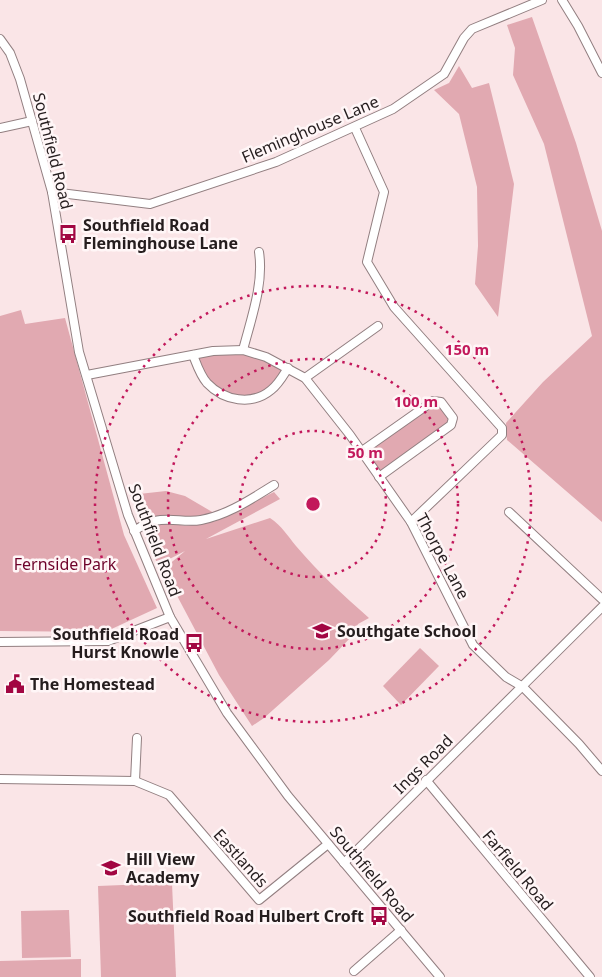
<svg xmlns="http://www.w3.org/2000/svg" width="602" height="977" font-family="'Noto Sans',sans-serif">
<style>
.green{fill:#e1a9b1}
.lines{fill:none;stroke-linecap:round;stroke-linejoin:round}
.street-casing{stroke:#927f81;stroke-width:10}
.street{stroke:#fff;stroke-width:8}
.ring{fill:none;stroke:#c2185b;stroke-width:2.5;stroke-dasharray:2.5 5}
.labels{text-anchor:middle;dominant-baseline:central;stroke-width:5;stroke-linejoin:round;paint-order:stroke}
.street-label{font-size:16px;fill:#251d1e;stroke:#fff6f7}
.poi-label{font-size:16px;font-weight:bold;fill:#251d1e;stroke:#fff6f7;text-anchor:start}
.park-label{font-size:16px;fill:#6e022a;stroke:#fff6f7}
.centre{fill:#c2185b;stroke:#fff6f7;stroke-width:2.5}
.ring-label{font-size:15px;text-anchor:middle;font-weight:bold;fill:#c2185b;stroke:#fff6f7;stroke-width:5;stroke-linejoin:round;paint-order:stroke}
</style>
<rect width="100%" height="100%" fill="#fae5e7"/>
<g class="green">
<polygon points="532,17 576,143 602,231 602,522 507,440 506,423 543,382 592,336 544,144 513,75 515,48 507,25"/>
<polygon points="459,66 472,88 489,83 514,184 498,317 475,284 478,246 477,187 459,114 434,90 449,83"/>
<polygon points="21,310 25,324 65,318 124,535 157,608 105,632 0,631 0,316"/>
<path d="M243,350L288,368C262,405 256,401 215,390L193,355Z"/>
<polygon points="433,401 441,402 453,418 451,425 379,477 362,451"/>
<polygon points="166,491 185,496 214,513 184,518 170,515 140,519 130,495"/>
<path d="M274,492L280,499L206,539L270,518C282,526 287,535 296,546C318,572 343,595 369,618L358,624L352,636L329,660L264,718L252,726L219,675L165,573L167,566L185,551L158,565L144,534L155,525L168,523L186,526L216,521Z"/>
<polygon points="420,648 439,666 401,705 383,686"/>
<polygon points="172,883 176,977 101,977 98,886"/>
<polygon points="69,910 71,957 22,958 21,911"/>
<polygon points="81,959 81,977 0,977 0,961"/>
</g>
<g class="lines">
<g class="street-casing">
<g id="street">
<polyline points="562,0 578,26 602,73"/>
<polyline points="0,39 10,53 20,79 52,192 79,352 128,515 170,617 227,713 288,796 440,977"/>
<polyline points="0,128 32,121"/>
<polyline points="355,128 384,192 367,262 394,307 502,428 502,435 411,522"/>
<polyline points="52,192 150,204 276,162 393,109 444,74 464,38 472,29 542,0"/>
<path d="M243,350C251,319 264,284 259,252"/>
<path d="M193,355C197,365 200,375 207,383C224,401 252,406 271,390C278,385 283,376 288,368"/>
<polyline points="87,375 213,351 243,350 266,357 305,378 350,435 411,522 473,645 506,677 523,687 579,744 602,771"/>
<polyline points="305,378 378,326"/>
<polyline points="362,451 433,401 441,402 453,418 451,425 379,477"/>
<polyline points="509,512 602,599"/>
<path d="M134,531C140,527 148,522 155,521C170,517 185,523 201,520C228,515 251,499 274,485"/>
<polyline points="0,642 108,641 170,617"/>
<polyline points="0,779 135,781 169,795 259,900 328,844"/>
<polyline points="426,780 590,977"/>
<polyline points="135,781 137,738"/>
<polyline points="344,863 602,607"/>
<polyline points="354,971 401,930"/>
</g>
</g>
<use href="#street" class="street"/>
</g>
<g class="ring">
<circle cx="313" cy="504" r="73"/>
<circle cx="313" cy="504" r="145"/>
<circle cx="313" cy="504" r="218"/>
</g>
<defs>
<g id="bus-bare" transform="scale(1.5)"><path d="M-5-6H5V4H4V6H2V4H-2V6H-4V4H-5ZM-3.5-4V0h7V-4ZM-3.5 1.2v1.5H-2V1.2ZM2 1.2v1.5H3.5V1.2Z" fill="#a20642" stroke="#fff6f7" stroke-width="2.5" paint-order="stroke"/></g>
<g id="school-bare" transform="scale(1.5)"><path d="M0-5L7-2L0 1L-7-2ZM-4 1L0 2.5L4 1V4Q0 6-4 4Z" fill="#a20642" stroke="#fff6f7" stroke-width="2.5" paint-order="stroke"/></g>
<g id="civic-bare" transform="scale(1.5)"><path d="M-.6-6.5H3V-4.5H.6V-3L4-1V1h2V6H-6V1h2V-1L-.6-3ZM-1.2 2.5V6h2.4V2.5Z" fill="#a20642" stroke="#fff6f7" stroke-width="2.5" paint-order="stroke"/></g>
</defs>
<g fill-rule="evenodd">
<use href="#bus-bare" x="68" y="234"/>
<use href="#school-bare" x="322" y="631"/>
<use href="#bus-bare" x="194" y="643"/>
<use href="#civic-bare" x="15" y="684"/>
<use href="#school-bare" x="111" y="868"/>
<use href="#bus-bare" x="379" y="916"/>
</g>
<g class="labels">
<g class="street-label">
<text transform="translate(310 129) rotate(-23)">Fleminghouse Lane</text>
<text transform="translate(53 151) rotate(76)">Southfield Road</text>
<text transform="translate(155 540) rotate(69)">Southfield Road</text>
<text transform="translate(443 556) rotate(62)">Thorpe Lane</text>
<text transform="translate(423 764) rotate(-45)">Ings Road</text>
<text transform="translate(241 858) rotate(48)">Eastlands</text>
<text transform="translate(518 870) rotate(50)">Farfield Road</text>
<text transform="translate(372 874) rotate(50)">Southfield Road</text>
</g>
<g class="poi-label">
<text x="83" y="225">Southfield Road<tspan x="83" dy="18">Fleminghouse Lane</tspan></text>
<text x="337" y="631">Southgate School</text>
<text x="179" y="634" text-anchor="end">Southfield Road<tspan x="179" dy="18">Hurst Knowle</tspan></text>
<text x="30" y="684">The Homestead</text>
<text x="126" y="859">Hill View<tspan x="126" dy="18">Academy</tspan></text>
<text x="364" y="916" text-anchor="end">Southfield Road Hulbert Croft</text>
</g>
<g class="park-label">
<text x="65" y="564">Fernside Park</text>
</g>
</g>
<circle cx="313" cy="504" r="8" class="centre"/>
<g class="ring-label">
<text x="467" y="355">150 m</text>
<text x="416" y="407">100 m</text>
<text x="365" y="458">50 m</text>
</g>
</svg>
